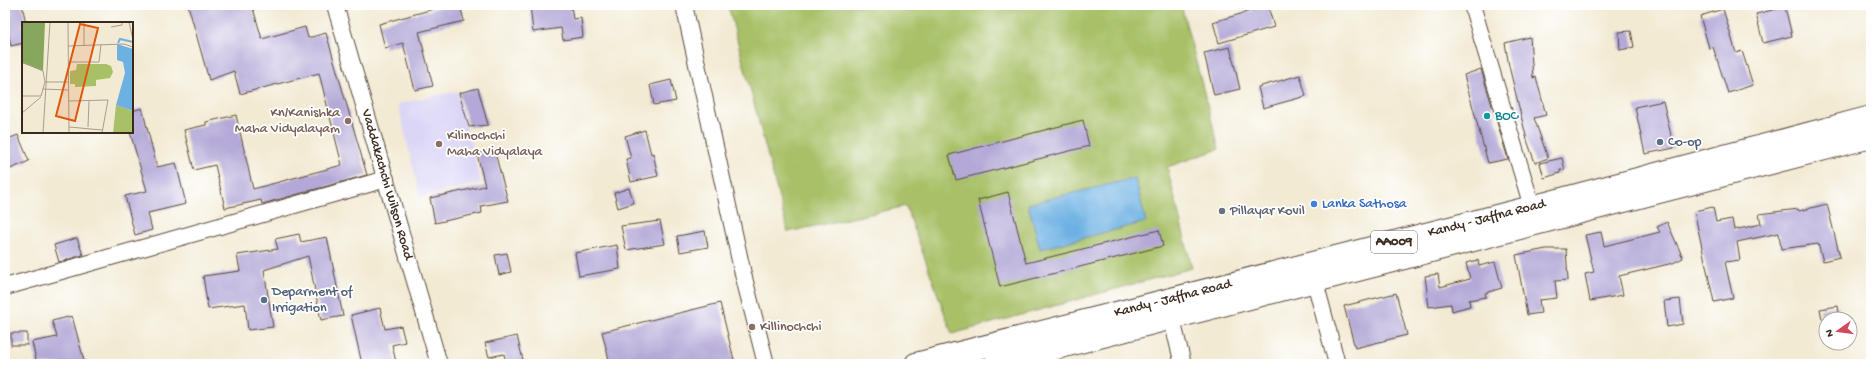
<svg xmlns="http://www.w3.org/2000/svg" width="1876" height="369" font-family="'Gochi Hand',sans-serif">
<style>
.built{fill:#dcd6f6}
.green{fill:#a8c167;stroke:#727642}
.water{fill:#6db1e3;stroke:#546e80}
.building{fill:#b3a8d7}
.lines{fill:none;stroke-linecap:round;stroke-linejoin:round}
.street-casing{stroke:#564739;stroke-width:18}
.highway-casing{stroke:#564739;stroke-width:24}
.street{stroke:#fff;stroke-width:16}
.highway{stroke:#fff;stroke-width:22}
.culture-dot{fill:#0f9aa8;stroke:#fff;stroke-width:1.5}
.education-dot{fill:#8d6e63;stroke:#fff;stroke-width:1.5}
.service-dot{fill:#5c6f8a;stroke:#fff;stroke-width:1.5}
.shop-dot{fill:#3f7fe0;stroke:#fff;stroke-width:1.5}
.worship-dot{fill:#6b7280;stroke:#fff;stroke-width:1.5}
.labels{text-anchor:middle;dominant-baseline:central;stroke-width:3.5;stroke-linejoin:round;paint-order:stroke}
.shield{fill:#fff;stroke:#766a62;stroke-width:1}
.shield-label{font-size:13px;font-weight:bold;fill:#3b2a1e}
.education-label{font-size:14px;fill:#785e54;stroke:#fff;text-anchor:start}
.culture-label{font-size:14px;fill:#0d838f;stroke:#fff;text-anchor:start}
.service-label{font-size:14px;fill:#4e5e75;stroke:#fff;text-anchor:start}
.street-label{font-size:14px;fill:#3b2a1e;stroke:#fff}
.shop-label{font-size:14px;fill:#366cbe;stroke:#fff;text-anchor:start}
.worship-label{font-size:14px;fill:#5b616d;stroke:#fff;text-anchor:start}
.inset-river{fill:none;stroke:#6db1e3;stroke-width:2}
.inset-road{fill:none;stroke:#a99d8b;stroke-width:1}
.view{fill:#df570d;fill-opacity:0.15;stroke:#df570d;stroke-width:2}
.inset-edge{fill:none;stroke:#3b2a1e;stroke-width:2}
</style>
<rect width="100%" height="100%" fill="#fff"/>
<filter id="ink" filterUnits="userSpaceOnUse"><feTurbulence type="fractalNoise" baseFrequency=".025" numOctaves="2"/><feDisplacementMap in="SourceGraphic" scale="8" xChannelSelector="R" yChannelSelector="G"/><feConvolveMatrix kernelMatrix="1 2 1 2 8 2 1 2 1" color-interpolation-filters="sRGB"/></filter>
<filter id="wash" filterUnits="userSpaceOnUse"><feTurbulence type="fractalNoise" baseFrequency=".012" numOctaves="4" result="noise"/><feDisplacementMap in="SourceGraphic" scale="16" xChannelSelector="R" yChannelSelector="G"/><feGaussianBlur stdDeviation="0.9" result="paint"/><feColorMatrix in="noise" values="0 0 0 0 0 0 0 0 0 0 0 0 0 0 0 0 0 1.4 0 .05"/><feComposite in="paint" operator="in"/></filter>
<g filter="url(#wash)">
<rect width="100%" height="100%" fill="#f2ead3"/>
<polygon class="built" points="457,91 481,183 420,197 398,104"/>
<polygon class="green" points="728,5 1181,5 1219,149 1167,167 1192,268 952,334 906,206 788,232"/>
<polygon class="water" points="1135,178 1146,222 1040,249 1028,204"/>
<g id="blocks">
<g class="building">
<polygon points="5,5 22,5 26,23 23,23 23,43 11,46 5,16"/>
<polygon points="188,5 252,5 262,39 305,27 308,38 326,33 367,175 262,204 261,200 225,208 215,165 194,170 184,130 206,125 206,122 236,115 253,189 342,165 319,73 240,94 234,71 209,80"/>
<polygon points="448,5 460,5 464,21 419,32 433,86 415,90 403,43 385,48 379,24"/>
<polygon points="530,5 571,5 573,19 581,18 583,37 563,40 561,28 533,32"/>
<polygon points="1268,6 1274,27 1219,43 1213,22"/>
<polygon points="1785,7 1792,36 1763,43 1756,14"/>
<polygon points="1723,9 1736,53 1742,51 1753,85 1728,93 1713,47 1709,48 1700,16"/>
<polygon points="1631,31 1634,47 1620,50 1619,32"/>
<polygon points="1530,37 1533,78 1536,77 1546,115 1534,118 1548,158 1535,163 1527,140 1509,66 1505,43"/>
<polygon points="1230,47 1240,89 1214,95 1204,53"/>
<polygon points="1481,69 1508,159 1488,163 1464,75"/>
<polygon points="1300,75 1306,96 1263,108 1258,87"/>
<polygon points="671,80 676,101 654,105 650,85"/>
<polygon points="478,88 488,125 469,127 459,93"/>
<polygon points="1663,101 1674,148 1645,154 1635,107"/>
<polygon points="142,108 157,167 176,163 186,204 148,213 152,230 135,235 125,196 147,191 130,132 132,132 132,111"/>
<polygon points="1083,120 1089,146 956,180 949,155"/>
<polygon points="645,130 651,154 653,153 658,176 631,182 626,159 631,158 625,136"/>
<polygon points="18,135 29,161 8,170 5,162 5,140"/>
<polygon points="494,149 508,201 481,206 482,213 435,223 430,198 485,186 477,154"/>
<polygon points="1562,158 1565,170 1560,170 1560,173 1544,178 1540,163"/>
<polygon points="629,188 634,203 618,208 614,193"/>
<polygon points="1008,192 1026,263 1159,230 1163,246 1000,287 978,200"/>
<polygon points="1827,204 1840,257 1823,261 1818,244 1781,249 1779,233 1737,242 1740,260 1725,262 1733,298 1714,302 1694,211 1713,207 1716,222 1732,219 1734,230 1761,224 1759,214 1798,209 1799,211"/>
<polygon points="660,221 665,244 626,250 621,226"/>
<polygon points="1667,222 1683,258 1673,263 1619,276 1623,295 1590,301 1585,274 1594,272 1585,235 1601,232 1604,246 1660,232 1657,227"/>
<polygon points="705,231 708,247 680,252 677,236"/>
<polygon points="299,234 301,242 327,237 343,316 321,320 308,256 264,270 273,327 248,330 245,304 208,309 203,276 240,271 237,255 278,249 275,239"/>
<polygon points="77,238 83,255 59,262 54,245"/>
<polygon points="617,245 620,269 579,276 575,253"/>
<polygon points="1546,249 1566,249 1568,280 1555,281 1557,298 1539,300 1541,313 1527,315 1516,255"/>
<polygon points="507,253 511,272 499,275 495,255"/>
<polygon points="1478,260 1479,266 1495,262 1502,288 1485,293 1486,297 1469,300 1470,306 1452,311 1451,304 1429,307 1425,276 1438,274 1440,287 1470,279 1466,263"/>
<polygon points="1396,293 1407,335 1355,348 1344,306"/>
<polygon points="1680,299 1683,324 1667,327 1664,301"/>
<polygon points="720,303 735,364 610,364 602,332"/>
<polygon points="1838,306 1840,319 1822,319 1820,309"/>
<polygon points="380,308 385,329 401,326 405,342 392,345 396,362 385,364 362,364 351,315"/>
<polygon points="72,316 85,364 37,364 32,342 57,337 52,321"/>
<rect x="11" y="333" width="16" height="12"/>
<polygon points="517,336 524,364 506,364 504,354 489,357 485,343"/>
</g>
</g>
</g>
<g filter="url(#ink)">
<use href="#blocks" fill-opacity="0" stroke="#564739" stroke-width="1"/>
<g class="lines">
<g class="street-casing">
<g id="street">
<path id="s1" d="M335,5L439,364"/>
<polyline points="684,5 743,274 766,364"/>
<polyline points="1472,5 1535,217"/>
<polyline points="1315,282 1337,364"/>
<polyline points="5,287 386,179"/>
<polyline points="1169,308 1183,364"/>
</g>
</g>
<g class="highway-casing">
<g id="highway">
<path id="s2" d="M916,364L1532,207L1871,117"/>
<polyline points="995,364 1871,137"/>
</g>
</g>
<use href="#street" class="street"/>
<use href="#highway" class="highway"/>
</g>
</g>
<circle class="culture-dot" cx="1487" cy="116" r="4"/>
<g class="education-dot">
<circle cx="348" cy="121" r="4"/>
<circle cx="439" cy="144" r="4"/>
<circle cx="752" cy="327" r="4"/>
</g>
<g class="service-dot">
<circle cx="1660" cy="142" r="4"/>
<circle cx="264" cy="300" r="4"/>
</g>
<circle class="shop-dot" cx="1314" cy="204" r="4"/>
<circle class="worship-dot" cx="1222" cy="211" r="4"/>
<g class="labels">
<rect class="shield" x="1371" y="231" width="46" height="22" rx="3"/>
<g class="shield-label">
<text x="1394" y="242">AA009</text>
</g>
<g class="education-label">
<text x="340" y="113" text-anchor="end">Kn/Kanishka<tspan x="340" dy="16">Maha Vidyalayam</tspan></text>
<text x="447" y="136">Kilinochchi<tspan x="447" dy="16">Maha Vidyalaya</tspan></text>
<text x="760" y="327">Killinochchi</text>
</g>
<g class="culture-label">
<text x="1495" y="116">BOC</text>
</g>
<g class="service-label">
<text x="1668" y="142">Co-op</text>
<text x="272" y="292">Deparment of<tspan x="272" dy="16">Irrigation</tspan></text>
</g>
<g class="street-label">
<text stroke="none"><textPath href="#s1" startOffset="187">Vaddakachchi Wilson Road</textPath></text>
<text stroke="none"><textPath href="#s2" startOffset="589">Kandy - Jaffna Road</textPath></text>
<text stroke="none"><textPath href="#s2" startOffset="265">Kandy - Jaffna Road</textPath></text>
</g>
<g class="shop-label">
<text x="1322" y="204">Lanka Sathosa</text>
</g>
<g class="worship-label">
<text x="1230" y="211">Pillayar Kovil</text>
</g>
</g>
<g transform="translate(22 22)">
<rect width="111" height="111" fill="#f2ead3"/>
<path d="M55,42H84L89,44L91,50L88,56L74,58V64L53,65V62H48V49L54,48ZM94,83L111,89V111H91Z" fill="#a8c167"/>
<path d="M0,0H23L21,49L0,41Z" fill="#86a75c"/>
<path d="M95,22L111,27V89L94,83L103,51L101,40L95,38Z" fill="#6db1e3"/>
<path class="inset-river" d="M96,21L98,17L111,20"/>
<path class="inset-road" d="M46,0L47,111M62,0V23M107,0L111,18M89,5L100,3V0M46,24L102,22L111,25M0,40L21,49L23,60M47,40H77L79,22M46,68L21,67L23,60H46M0,74H19L21,67M46,79L86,78L80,111M0,91L19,75M47,105L80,108M66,105L67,79M21,111L28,0"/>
<path class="view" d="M58,2L76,6L53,99L34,94Z"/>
<rect width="111" height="111" class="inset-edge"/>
</g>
<rect width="1876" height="369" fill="none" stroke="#fff" stroke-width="20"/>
<g transform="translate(1838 331) rotate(256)"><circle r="19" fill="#ffffff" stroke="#b1aaa5"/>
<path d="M0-3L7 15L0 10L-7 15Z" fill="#d1495b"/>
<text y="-6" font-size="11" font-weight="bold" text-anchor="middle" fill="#3b2a1e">N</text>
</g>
</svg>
